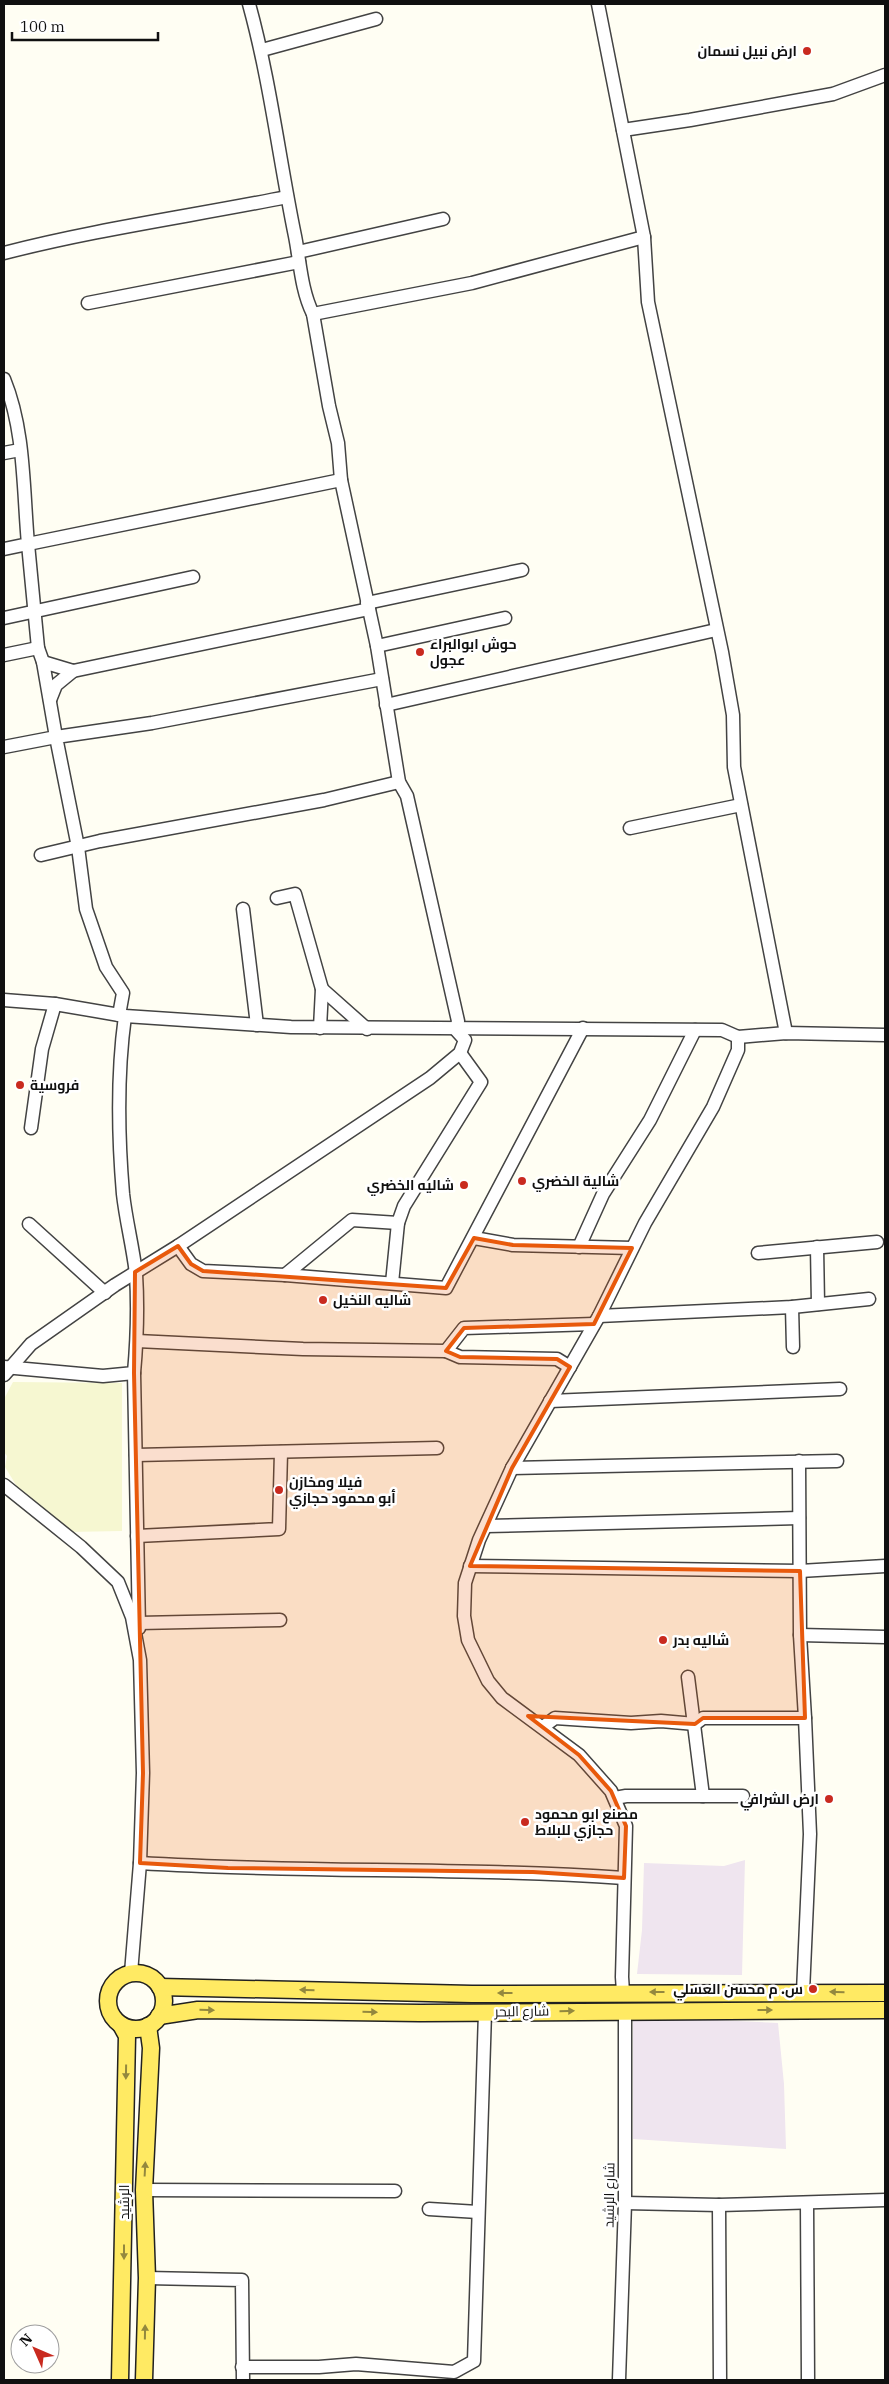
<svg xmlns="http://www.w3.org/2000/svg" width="889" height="2384" font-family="'IBM Plex Serif',Cairo,serif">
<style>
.industrial{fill:#efe5ef}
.farmland{fill:#f6f7d1}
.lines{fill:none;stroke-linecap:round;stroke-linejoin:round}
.minor-casing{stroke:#434343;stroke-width:15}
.major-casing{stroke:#212121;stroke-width:19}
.minor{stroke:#fff;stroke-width:12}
.major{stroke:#ffea63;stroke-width:16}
.oneway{fill:#93883e}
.marked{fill:#e8590c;fill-opacity:0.2;stroke:#e8590c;stroke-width:4;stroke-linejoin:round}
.poi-dot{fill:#c92a1f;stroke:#fff;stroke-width:2}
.labels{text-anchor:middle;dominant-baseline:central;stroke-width:5;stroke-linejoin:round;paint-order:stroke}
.poi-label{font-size:14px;font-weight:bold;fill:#101010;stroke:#fff;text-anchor:start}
.street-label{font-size:14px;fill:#101010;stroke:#fff}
</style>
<rect width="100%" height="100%" fill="#fffef3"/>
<g class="industrial">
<polygon points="745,1860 742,1975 637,1974 642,1930 644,1863 724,1866"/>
<polygon points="633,2016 778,2023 784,2084 786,2149 633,2139"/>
</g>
<polygon class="farmland" points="13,1382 122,1383 122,1531 68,1532 21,1493 5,1467 7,1456 4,1452 4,1399"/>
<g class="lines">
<g class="minor-casing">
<g id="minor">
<polyline points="598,4 644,237 648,302 722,652 733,715 734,767 786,1033"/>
<polyline points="262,50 376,19"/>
<polyline points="623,130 690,120 833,94 885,75"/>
<polyline points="298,252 443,219"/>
<path d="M4,253C97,229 192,216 287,197"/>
<polyline points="88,303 299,262"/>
<polyline points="313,314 472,283 644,237"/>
<path d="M4,379C25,430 23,489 28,544L4,549"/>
<polyline points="4,453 20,450"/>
<polyline points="367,603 522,570"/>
<polyline points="4,618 193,577"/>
<polyline points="377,646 505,618"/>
<polyline points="4,655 38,648"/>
<polyline points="43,662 38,648 28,544 341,480"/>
<polyline points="50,700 56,685 73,671"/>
<polyline points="386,705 716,630"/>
<polyline points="4,747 56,737 43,662 73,671 369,609"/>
<polyline points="630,828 741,805"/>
<polyline points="41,855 100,841 324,800 399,782"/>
<polyline points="277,898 295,894 322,989 320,1028"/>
<polyline points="243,909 257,1025"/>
<polyline points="322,989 367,1029"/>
<polyline points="4,1000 55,1004 125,1016 291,1027 722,1030 738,1037 786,1033 885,1035"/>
<polyline points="119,1015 123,993 106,967 86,909 78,847 56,737 152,723 382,679"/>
<polyline points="31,1128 42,1049 55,1004"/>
<polyline points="29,1224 105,1293"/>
<polyline points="474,1238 513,1245 632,1248"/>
<polyline points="178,1246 191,1264 203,1271 285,1275 446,1288 583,1028"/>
<polyline points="579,1247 603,1194 650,1120 695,1030"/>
<polyline points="817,1247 818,1304"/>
<polyline points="758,1253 877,1242"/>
<polyline points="285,1275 352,1220 398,1223 404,1206 481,1082 460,1053"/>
<polyline points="392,1283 398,1223"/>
<polyline points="792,1307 793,1347"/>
<polyline points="599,1316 792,1307 869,1299"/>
<polyline points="137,1341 303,1349 446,1351 464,1328 594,1324"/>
<polyline points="446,1351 460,1357 557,1359 570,1367"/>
<path d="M4,1367L103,1376L134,1373C137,1340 138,1306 136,1274C133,1247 126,1221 123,1194C118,1135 117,1074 125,1016"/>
<polyline points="134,1373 139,1628"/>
<path d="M4,1375L31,1344L115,1285L178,1246L430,1078L460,1053L465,1040L456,1030L458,1021L407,796L399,782L377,646L341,480L338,443L329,406L313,314C301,290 300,261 295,236C279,158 270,80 249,4"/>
<polyline points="550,1401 840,1389"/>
<polyline points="136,1455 437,1448"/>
<polyline points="512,1468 837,1461"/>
<polyline points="4,1485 81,1547 118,1582 132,1617 140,1660 143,1773 140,1863 131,1973"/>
<polyline points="486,1526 799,1518"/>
<polyline points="137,1536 279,1529 281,1452"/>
<polyline points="470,1566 800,1571 885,1566"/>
<polyline points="139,1623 280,1620"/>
<polyline points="800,1635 885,1637"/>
<polyline points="688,1677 703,1796"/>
<polyline points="543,1727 555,1718 631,1723 661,1721 695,1724 703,1718 805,1718 800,1635 799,1461"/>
<polyline points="615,1798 626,1796 743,1796"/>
<path d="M140,1863C302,1873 463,1867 624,1878"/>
<polyline points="623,1992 622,1977 626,1826 611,1791 579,1755 502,1698 488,1681 468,1640 464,1616 465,1583 479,1540 512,1468 599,1316 645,1223 713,1107 738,1050 738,1037"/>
<polyline points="803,1992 810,1834 805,1718"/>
<polyline points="144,2190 395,2191"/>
<polyline points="625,2203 719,2205 885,2200"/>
<polyline points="807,2203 808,2380"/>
<polyline points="719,2205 720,2380"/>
<polyline points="429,2209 478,2212"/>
<polyline points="147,2278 242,2280 243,2380"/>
<polyline points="242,2367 319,2367 356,2364 454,2372 474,2361 485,2012"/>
<polyline points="619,2380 625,2203 625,2010"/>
</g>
</g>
<g class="major-casing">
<g id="major">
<circle cx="136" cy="2001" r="28"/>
<polyline points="160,1987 472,1994 885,1993"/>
<polyline points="159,2016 198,2010 420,2013 885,2010"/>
<polyline points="120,2380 127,2036 121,2025"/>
<polyline points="144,2380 147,2278 144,2190 151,2048 148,2026"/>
</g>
</g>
<use href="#minor" class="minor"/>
<use href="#major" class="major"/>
</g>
<defs><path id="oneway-solid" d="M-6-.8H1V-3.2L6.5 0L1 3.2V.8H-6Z" transform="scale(1.25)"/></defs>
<g class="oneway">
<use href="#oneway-solid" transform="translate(307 1990) rotate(-179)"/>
<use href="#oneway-solid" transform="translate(657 1992) rotate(180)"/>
<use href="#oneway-solid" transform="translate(837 1992) rotate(-179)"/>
<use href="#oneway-solid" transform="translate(505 1993) rotate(180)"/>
<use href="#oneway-solid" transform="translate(207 2010) rotate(1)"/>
<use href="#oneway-solid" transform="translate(765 2010)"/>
<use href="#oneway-solid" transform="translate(567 2011) rotate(-1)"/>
<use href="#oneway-solid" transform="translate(370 2012) rotate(1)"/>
<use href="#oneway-solid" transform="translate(126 2072) rotate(91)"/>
<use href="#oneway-solid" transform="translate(145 2169) rotate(-87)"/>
<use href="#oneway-solid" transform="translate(124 2252) rotate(90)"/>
<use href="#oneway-solid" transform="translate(145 2332) rotate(-89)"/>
</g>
<path class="marked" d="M474,1238L513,1245L632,1248L594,1324L464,1328L446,1351L460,1357L557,1359L570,1367L512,1468L470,1566L800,1571L805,1718H703L695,1724L528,1716L579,1755L611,1791L626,1826L624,1878L533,1872L228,1868L140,1863L143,1773L134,1373L135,1272L178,1246L191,1264L203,1271L446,1288Z"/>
<g class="poi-dot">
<circle cx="807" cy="51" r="5"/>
<circle cx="420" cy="652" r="5"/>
<circle cx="20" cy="1085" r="5"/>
<circle cx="522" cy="1181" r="5"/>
<circle cx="464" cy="1185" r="5"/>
<circle cx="323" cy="1300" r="5"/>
<circle cx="279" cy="1490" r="5"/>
<circle cx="663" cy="1640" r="5"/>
<circle cx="829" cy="1799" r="5"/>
<circle cx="525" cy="1822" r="5"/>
<circle cx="813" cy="1989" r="5"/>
</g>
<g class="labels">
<g class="poi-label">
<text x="797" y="51" text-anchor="end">ارض نبيل نسمان</text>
<text x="430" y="644">حوش ابوالبراء<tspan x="430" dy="16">عجول</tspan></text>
<text x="30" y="1085">فروسية</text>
<text x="532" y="1181">شالية الخضري</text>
<text x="454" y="1185" text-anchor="end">شاليه الخضري</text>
<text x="333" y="1300">شاليه النخيل</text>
<text x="289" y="1482">فيلا ومخازن<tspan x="289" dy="16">أبو محمود حجازي</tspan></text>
<text x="673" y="1640">شاليه بدر</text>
<text x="819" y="1799" text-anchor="end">ارض الشرافي</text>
<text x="535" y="1814">مصنع ابو محمود<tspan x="535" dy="16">حجازي للبلاط</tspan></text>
<text x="803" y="1989" text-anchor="end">س. م محسن العسلي</text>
</g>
<g class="street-label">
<text transform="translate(522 2011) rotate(-1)">شارع البحر</text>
<text transform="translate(609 2195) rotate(-89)">شارع الرشيد</text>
<text transform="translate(124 2202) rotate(-90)">الرشيد</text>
</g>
</g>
<rect width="889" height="2384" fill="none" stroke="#101010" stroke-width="10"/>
<g transform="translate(35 2349) rotate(315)"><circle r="24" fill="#ffffff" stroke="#9f9f9f"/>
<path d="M0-4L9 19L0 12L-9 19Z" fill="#c92a1f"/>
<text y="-8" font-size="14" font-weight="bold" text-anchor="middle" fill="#101010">N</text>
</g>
<path d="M12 32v8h146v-8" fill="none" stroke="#101010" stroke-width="2.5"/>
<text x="20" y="32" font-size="15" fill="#101010" stroke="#ffffff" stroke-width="4" paint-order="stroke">100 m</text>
</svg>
